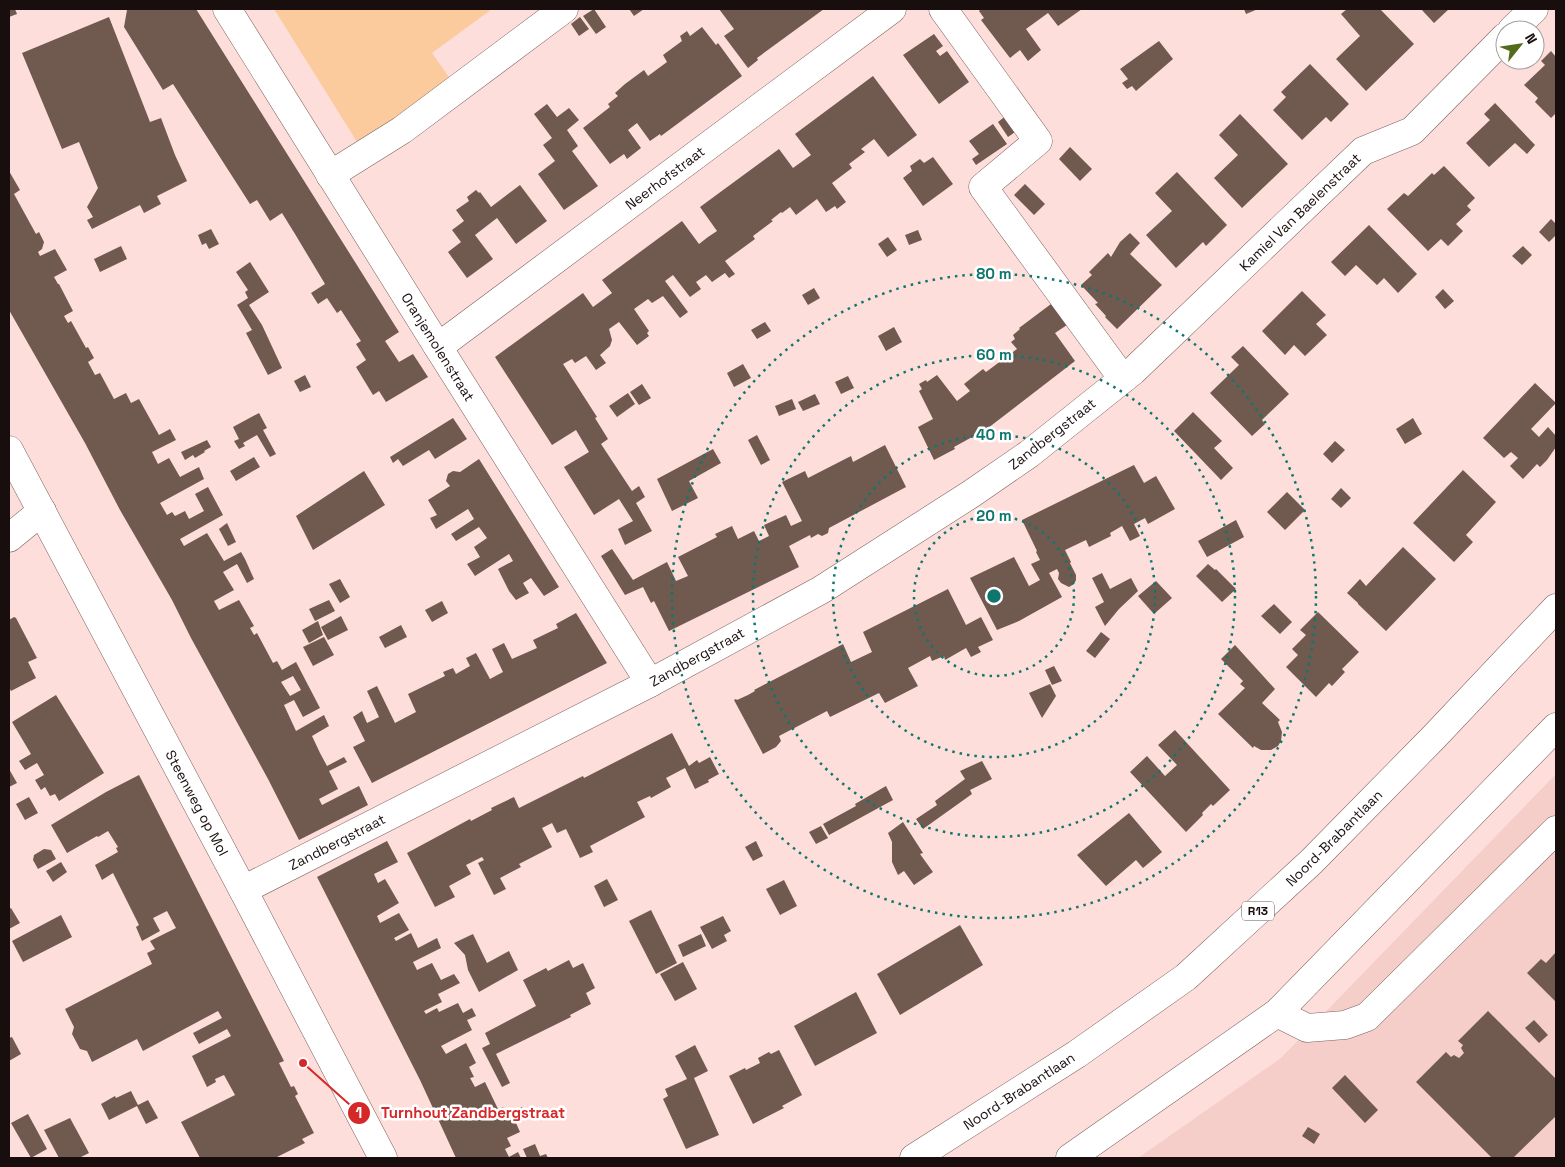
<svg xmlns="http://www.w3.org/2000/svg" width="1565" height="1167" font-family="'Space Grotesk',sans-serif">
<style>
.built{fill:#f5cec9}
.green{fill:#fccb9d}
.building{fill:#70594e;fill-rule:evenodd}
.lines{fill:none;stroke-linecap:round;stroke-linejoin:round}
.minor-casing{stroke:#7c615e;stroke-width:29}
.major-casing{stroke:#7c615e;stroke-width:29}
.minor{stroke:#fff;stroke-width:28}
.major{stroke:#fff;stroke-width:28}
.ring{fill:none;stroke:#0f766e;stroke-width:2.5;stroke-dasharray:2.5 5}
.labels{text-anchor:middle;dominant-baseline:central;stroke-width:5;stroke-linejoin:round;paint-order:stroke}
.shield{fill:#fff;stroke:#5d5656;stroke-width:1}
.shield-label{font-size:12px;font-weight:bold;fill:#180e0d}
.street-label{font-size:14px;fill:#180e0d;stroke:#fff}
.centre{fill:#0f766e;stroke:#fff;stroke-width:2.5}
.ring-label{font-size:15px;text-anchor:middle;font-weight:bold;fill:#0f766e;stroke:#fff;stroke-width:5;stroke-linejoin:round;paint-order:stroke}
.leader{fill:none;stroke:#d62828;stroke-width:2}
.callout-dot{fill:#d62828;stroke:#fff;stroke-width:2}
.mark-label{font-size:15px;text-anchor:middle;font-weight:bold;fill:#fff}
.callout-label{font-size:15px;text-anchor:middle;font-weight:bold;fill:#d62828;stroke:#fff;stroke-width:5;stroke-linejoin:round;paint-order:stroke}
</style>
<rect width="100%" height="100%" fill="#fededa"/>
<polygon class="built" points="1556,774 1556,1158 1138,1158 1281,1058"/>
<polygon class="green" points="274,9 492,9 432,53 453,83 359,145"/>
<g class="building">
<polygon points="9,9 15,9 17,14 9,17"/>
<polygon points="131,9 196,9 399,332 385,341 399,362 413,354 428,377 386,402 379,391 373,395 356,367 366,360 356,344 361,341 341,310 337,313 327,298 318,304 311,293 325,284 295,234 282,213 270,221 257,200 250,204 173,84 163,90 124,27 127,10"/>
<polygon points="594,9 606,27 596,34 583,16"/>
<polygon points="629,9 644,9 634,16"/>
<polygon points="719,9 824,9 757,58 758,60 748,68 724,36 734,29"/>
<polygon points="981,9 1082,9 1058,26 1048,13 1026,29 1041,50 1028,61 1020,50 1010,58 981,20 984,18 979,11"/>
<polygon points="1244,9 1258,9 1246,14"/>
<polygon points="1347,9 1380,9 1414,44 1366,91 1336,59 1360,36 1341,14"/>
<polygon points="1421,9 1449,9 1434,23"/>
<polygon points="109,17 150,122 161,118 175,155 187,181 157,196 161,204 144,213 140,205 92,229 87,220 93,217 87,207 98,188 79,142 62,149 22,53"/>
<polygon points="580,17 589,29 579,36 571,24"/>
<polygon points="702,27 716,45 718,43 742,76 661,136 660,134 650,141 637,123 628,130 641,148 627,159 624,154 610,164 583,128 610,107 608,104 618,96 615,93 625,84 644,70 648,76 667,62 663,55 682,41 680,36 687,31 690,36"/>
<polygon points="934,34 943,46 936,51 940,56 947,51 969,82 939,104 903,55"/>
<polygon points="1159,41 1173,59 1136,91 1132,86 1127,89 1122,83 1128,79 1120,69"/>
<polygon points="1551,51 1556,57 1556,113 1551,118 1535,102 1538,98 1524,85 1545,65 1541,61"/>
<polygon points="1310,64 1349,104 1331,122 1326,117 1302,140 1273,110 1286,97 1281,92"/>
<polygon points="873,76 917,135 888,157 874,139 861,149 865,152 849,164 852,168 832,183 846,202 837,209 835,206 826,212 817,199 796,215 790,207 782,213 781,212 771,220 773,221 753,236 755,239 725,261 735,274 729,278 725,273 712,282 706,275 696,282 701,289 690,297 673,275 665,281 688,312 680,318 663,296 652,303 648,299 634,309 649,331 647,333 649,336 637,345 619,322 609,329 612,340 610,346 600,355 606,363 596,370 586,356 575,363 572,359 563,364 597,417 595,418 608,439 601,444 632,491 639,486 645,497 636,503 652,531 625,545 618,529 633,521 619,499 594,515 564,467 589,452 576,430 552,445 495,357 583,293 593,307 612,293 602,280 682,221 699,244 708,237 717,231 700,207 779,149 793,168 811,155 795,134"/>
<polygon points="1495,103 1535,145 1527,154 1515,143 1489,167 1466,143 1490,120 1484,114"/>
<polygon points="547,104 557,117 569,108 579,120 567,130 578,146 572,151 598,186 564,210 538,174 555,161 543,145 552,138 534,114"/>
<polygon points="1240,114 1288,164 1242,208 1214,178 1238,155 1219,135"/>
<polygon points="1007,115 1018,130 1008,137 998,122"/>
<polygon points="993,124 1007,144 976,165 972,159 979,154 969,141"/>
<polygon points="1070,147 1092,169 1080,181 1059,159"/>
<polygon points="933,157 953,184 923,206 903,178 912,171 910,166 920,159 924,163"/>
<polygon points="1444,166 1475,198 1467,206 1471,210 1456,224 1463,231 1448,246 1441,239 1428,251 1387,209 1404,193 1408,196 1432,173 1434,175"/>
<path d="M9,171L20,190L14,194L36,234L39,232L44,242L42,249L38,252L40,256L55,249L67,270L54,277L58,284H59L73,311L64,316L68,323L71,321L86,348L88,347L94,358L88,362L95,375L100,373L114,399L126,393L131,403L139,399L159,435L170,429L176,440L152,452L158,464L169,458L180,477L199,467L204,479L160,503L167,515L172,512L175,516L185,511L189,519L204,511L195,494L208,487L223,515L180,539L184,546L207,533L224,561L241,552L245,559L254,579L247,583L237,564L223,572L234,590L214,601L219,610L239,600L254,626L250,628L254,635L257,633L273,663L277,661L282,670L296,662L320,708L303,717L294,700L284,705L296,731L324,715L329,726L312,736L320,753L327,766L344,757L347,762L329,771L338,789L319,799L322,805L359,786L368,805L299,840L268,779L191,638L172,600L120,510L85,443L9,310ZM293,676L301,690L290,696L281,682Z"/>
<polygon points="1177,172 1227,225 1206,246 1203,242 1176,268 1146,235 1172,211 1155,193"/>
<polygon points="1025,184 1045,204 1034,215 1014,195"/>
<polygon points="520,185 547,221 516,244 497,218 475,235 493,259 467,278 448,252 461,242 452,230 464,221 456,210 469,201 467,197 476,190 479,193 480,192 491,207"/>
<polygon points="1551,219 1556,224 1556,235 1549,242 1539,232"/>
<polygon points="1369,225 1417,274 1398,293 1384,278 1377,285 1356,265 1345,276 1331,262"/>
<polygon points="211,229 219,244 209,249 206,243 202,245 198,235"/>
<polygon points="918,230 922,240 909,245 905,235"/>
<polygon points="1130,233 1140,243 1130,254 1162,285 1117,329 1105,317 1106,316 1095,304 1098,303 1081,285 1092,275 1089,272 1108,253 1111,257 1120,242"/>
<polygon points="888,237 897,250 887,257 878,244"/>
<polygon points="121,246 127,259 100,272 94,259"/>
<polygon points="1523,246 1532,255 1522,265 1512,256"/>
<polygon points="250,262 269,292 249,305 262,325 282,368 268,375 246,333 252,330 237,305 248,298 245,292 248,290 236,272"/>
<polygon points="814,288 820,298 808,305 802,295"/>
<polygon points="1443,289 1454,301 1445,309 1435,297"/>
<polygon points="1302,291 1326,315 1316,324 1327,335 1305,356 1294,345 1285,355 1262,331"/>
<polygon points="1051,304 1067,325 1055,333 1075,361 975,438 974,436 954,447 955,449 934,460 918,427 933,419 919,391 922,389 919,384 926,380 927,382 937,375 957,401 970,391 964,384 983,369 986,372 1017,349 1011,342 1015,339 1013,335 1020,329 1019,328"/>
<polygon points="765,322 771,331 757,339 751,330"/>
<polygon points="894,327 902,342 886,351 878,336"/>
<polygon points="1243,346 1289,394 1262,420 1265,424 1252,436 1210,393 1239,365 1231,357"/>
<polygon points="743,364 751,378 734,387 727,373"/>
<polygon points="305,375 311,387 300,392 294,381"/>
<polygon points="848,376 854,388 841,394 835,382"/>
<polygon points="1535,383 1556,403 1531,429 1539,437 1548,427 1556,436 1556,447 1547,460 1540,467 1537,464 1523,479 1510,466 1518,458 1511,452 1504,458 1483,438"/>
<polygon points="642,384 651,398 639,405 630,392"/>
<polygon points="628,393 635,404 617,417 609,406"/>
<polygon points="815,394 820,404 803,411 798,402"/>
<polygon points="792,399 796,409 779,416 775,406"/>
<polygon points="1193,412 1222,441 1214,448 1233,468 1221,480 1174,431"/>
<polygon points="259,413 267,428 263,430 276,454 270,457 257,435 243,443 245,446 239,449 234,441 239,439 233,427"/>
<polygon points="453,418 467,439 435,459 429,450 403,466 398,459 393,463 390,457"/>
<polygon points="1413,418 1422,434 1405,444 1396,429"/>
<polygon points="757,435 770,460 761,465 748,440"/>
<polygon points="207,440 211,447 204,451 205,452 195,458 193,455 185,460 181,452"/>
<polygon points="1335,441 1345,450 1332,463 1323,454"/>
<polygon points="885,445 906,487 829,528 828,533 822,536 818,534 811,538 810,535 789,546 799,567 669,631 654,601 651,603 643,587 625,595 601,556 612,549 633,580 667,562 676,581 688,576 678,557 717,537 715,534 732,526 738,539 754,531 759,541 769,536 764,525 786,515 791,526 802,521 782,482 805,471 808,478 851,456 853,462"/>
<polygon points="713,449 721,463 689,481 698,498 672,511 657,479"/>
<polygon points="254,457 260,467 236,481 230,471"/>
<polygon points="479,459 559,587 544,596 531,578 523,583 529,593 516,600 509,591 498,569 513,561 509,554 475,576 467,564 480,557 474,547 487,538 479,527 456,541 451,534 474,519 468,509 436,529 430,518 437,515 428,500 450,486 446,481 448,474 453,471 460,472"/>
<polygon points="1134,465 1144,483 1156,476 1175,509 1148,524 1145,518 1134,524 1140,536 1130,541 1122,526 1110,533 1111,536 1089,547 1086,540 1065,550 1071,562 1070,563 1076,575 1076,580 1074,584 1069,587 1061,583 1058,579 1059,573 1057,569 1049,573 1062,597 1019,621 997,630 970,578 1014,557 1029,586 1040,580 1031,564 1040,560 1036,552 1037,551 1022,520"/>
<polygon points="1463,470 1496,502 1466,535 1473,542 1454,562 1413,523"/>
<polygon points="364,471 385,505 313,550 296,516"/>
<polygon points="1341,488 1351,498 1341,508 1331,499"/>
<polygon points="1287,492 1305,510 1285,530 1267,512"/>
<polygon points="1236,520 1244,537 1207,557 1198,541"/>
<polygon points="227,523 236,542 228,546 219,529"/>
<polygon points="1403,547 1436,579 1386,631 1358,604 1358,603 1347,593 1360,579 1366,586"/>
<polygon points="1208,564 1215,570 1216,569 1236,589 1222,602 1196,576"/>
<polygon points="1102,573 1110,589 1131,578 1138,591 1119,609 1105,626 1095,607 1104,602 1092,578"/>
<polygon points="340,579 350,597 340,603 329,584"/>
<polygon points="1156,581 1172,598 1154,614 1138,596"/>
<polygon points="948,589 966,625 981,617 993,640 978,647 981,652 971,657 966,648 945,660 944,656 932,661 930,656 908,668 918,686 885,703 879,693 830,717 827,711 779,736 781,741 776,747 763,754 734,700 736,699 737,700 748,695 755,691 754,690 843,644 851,662 872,652 863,632"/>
<polygon points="329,600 335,611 315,621 309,609"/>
<polygon points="442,601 448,613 432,622 425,610"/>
<polygon points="1274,604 1292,622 1280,634 1261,616"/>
<polygon points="1318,612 1359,652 1342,669 1345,672 1332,686 1329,683 1316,697 1286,667 1298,655 1292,649 1306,635 1300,630"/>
<polygon points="576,613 607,663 372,783 353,747 365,741 353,717 362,711 367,723 379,717 367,691 377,686 395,723 416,712 408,694 445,676 443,672 453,668 456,674 470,666 466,658 476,653 490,679 503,672 492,649 504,643 512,659 537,648 533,640 558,628 556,624"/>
<polygon points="341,616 348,630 328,640 321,627"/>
<polygon points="14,617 16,618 37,658 28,662 36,678 11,691 9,687 9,620"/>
<polygon points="318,621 323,635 309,643 302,630"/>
<polygon points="401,625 407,637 385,648 379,637"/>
<polygon points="1101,632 1110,639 1095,658 1086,651"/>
<polygon points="324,637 334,655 313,666 303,647"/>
<polygon points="1235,645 1275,689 1262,703 1280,720 1278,722 1282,732 1281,741 1278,746 1271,750 1261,750 1254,746 1253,748 1218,714 1245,688 1240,684 1243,681 1221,659"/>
<polygon points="1054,666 1062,681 1052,685 1045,670"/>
<polygon points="1050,684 1056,696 1042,718 1029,693"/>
<polygon points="56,695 104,773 59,801 55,794 50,796 45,787 41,790 35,780 44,775 37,763 25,770 19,761 31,754 12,722"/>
<polygon points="1175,730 1230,790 1213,806 1211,804 1202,813 1203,815 1186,832 1130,772 1147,756 1165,776 1177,765 1158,745"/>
<polygon points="672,733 689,766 697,760 699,763 710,757 719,774 708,780 709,782 695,789 685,768 666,778 671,787 651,798 650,796 637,802 645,817 590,846 593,852 580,858 566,829 557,833 552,823 542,828 552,847 519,864 521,867 500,878 506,889 494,895 478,863 484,860 482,857 466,865 471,874 449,886 455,897 435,907 407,853 470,819 471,821 492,810 491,808 514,797 519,808 583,776 584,778"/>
<polygon points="982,761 992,779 970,790 972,794 923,829 916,819 937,805 935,801 965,779 960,771"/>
<polygon points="9,769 17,783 9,787"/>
<polygon points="139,775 281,1055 284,1061 279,1063 291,1087 294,1086 298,1094 295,1096 314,1133 302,1139 305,1143 275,1158 200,1158 181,1122 235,1095 224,1075 215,1079 216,1082 207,1087 192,1056 231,1036 227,1029 199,1044 193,1033 222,1018 218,1011 143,1051 137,1039 92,1062 87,1051 80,1049 72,1034 74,1027 65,1009 152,964 147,953 155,949 150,941 176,928 167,911 153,918 160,931 142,941 136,927 139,925 113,873 102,880 95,865 118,852 116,848 118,847 108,831 98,837 97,836 67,853 51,825 106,792"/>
<polygon points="886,786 893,800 829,835 823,824 856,806 855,804"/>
<polygon points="29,797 38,813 25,820 16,804"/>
<polygon points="1129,813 1162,852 1143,868 1136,860 1106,886 1077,855"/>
<polygon points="903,822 923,853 920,854 933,872 914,885 904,871 898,875 892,862 892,842 888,833"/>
<polygon points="821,826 828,838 816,844 809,832"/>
<polygon points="387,841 398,862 374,874 378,883 385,879 399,903 377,916 380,923 399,913 403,920 409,930 394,938 396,941 411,933 418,948 437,938 441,948 413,962 417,970 432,963 441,980 454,974 460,983 438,994 442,1002 424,1011 426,1014 437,1008 439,1012 458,1003 463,1013 472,1008 476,1016 467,1020 472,1030 441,1046 446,1054 466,1043 476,1063 469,1067 474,1077 470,1078 475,1087 485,1082 498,1109 503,1107 507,1114 522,1107 527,1117 516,1123 520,1132 507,1138 511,1146 505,1149 509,1157 518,1152 521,1158 456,1158 420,1080 317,877"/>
<polygon points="756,841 763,856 753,861 745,847"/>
<polygon points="44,849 51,850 56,859 38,869 33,860 34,855"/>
<polygon points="61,862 67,872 53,882 46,871"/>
<polygon points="607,879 618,900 604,907 594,886"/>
<polygon points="784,880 797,906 780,915 766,889"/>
<polygon points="11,908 20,923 9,929 9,909"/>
<polygon points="651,910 677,963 656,974 629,921"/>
<polygon points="61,915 72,937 23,962 12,941"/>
<polygon points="723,916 731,931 724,935 727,941 712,949 700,927"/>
<polygon points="960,925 983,965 900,1015 877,974"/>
<polygon points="473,934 487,963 509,951 518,970 479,992 468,970 465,955 454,943"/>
<polygon points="701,934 706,946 683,957 678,945"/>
<polygon points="1556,952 1556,1002 1527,973 1541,959 1546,963"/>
<polygon points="569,960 573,968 583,963 595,988 586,993 591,1004 570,1015 571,1017 496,1054 510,1083 502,1087 482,1048 490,1044 485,1033 536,1006 523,980 546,968 548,971"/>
<polygon points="683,962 697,989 675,1001 660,974"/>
<polygon points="856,992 877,1033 815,1066 794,1026"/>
<polygon points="1488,1011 1556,1079 1556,1116 1513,1158 1492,1158 1416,1082 1446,1052 1451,1057 1454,1055 1459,1058 1464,1053 1461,1048 1463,1045 1458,1041"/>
<polygon points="1534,1020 1548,1035 1539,1043 1525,1028"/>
<polygon points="12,1037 21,1054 9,1061 9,1038"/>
<polygon points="695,1045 708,1071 694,1078 719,1135 686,1149 663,1099 668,1096 665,1089 687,1079 675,1056"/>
<polygon points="779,1050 802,1095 782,1106 784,1108 753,1124 729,1076 745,1068 746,1070 760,1063 758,1058 769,1052 771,1054"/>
<polygon points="1345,1075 1378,1110 1365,1123 1332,1088"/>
<polygon points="131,1091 138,1105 148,1100 158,1118 146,1124 137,1106 109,1120 101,1104 115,1096 116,1098"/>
<polygon points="28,1114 47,1149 31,1158 11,1123"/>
<polygon points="70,1118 89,1153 79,1158 59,1158 44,1130"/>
<polygon points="1308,1127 1320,1134 1314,1144 1302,1136"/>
<polygon points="535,1144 540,1156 546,1154 548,1158 527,1158 523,1149"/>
</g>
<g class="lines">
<g class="minor-casing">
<g id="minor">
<polyline points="227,9 438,347 650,683"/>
<polyline points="943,9 1038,141 983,187 1123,379"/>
<polyline points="1512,30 1534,9"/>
<polyline points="330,175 402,130 564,9"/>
<polyline points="438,347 892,9"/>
<polyline points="9,450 243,890 383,1158"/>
<polyline points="9,538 42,511"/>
<polyline points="243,890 650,683 821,590 971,494 1029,454 1133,371 1363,151 1412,131 1505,37"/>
<polyline points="1277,1013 1307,1028 1345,1025 1367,1017 1556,830"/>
</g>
</g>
<g class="major-casing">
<g id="major">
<polyline points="914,1158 1077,1054 1186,977 1311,862 1434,737 1556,608"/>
<polyline points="1070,1158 1277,1013 1556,727"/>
</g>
</g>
<use href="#minor" class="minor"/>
<use href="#major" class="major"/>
</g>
<g class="ring">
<circle cx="994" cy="596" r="80"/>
<circle cx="994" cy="596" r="161"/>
<circle cx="994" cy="596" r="241"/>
<circle cx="994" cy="596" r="322"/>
</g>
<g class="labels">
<rect class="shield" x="1242" y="901.5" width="32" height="19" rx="4"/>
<g class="shield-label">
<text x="1258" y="911">R13</text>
</g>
<g class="street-label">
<text transform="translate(665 178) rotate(-37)">Neerhofstraat</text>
<text transform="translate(1300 212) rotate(-44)">Kamiel Van Baelenstraat</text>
<text transform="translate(438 347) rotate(58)">Oranjemolenstraat</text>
<text transform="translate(1052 434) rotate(-38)">Zandbergstraat</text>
<text transform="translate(697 657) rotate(-29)">Zandbergstraat</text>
<text transform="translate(197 803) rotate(62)">Steenweg op Mol</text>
<text transform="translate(1334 838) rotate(-45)">Noord-Brabantlaan</text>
<text transform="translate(337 842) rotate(-27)">Zandbergstraat</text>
<text transform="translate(1019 1091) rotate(-33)">Noord-Brabantlaan</text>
</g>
</g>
<circle cx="994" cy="596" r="8" class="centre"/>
<g class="ring-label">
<text x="994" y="279">80 m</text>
<text x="994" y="360">60 m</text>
<text x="994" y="440">40 m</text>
<text x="994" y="521">20 m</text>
</g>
<path class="leader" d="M303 1063L359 1113"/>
<g class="callout-dot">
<circle cx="303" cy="1063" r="5"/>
<circle cx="359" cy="1113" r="12"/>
</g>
<g class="mark-label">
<text x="359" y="1118">1</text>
</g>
<g class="callout-label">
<text x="473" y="1118">Turnhout Zandbergstraat</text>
</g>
<rect width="1565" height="1167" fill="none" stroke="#180e0d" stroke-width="20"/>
<g transform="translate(1520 45) rotate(60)"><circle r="24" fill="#ffffff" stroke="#a39f9e"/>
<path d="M0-4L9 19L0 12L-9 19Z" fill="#536c1c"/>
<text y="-8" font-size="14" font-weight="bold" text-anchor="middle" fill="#180e0d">N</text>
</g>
</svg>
